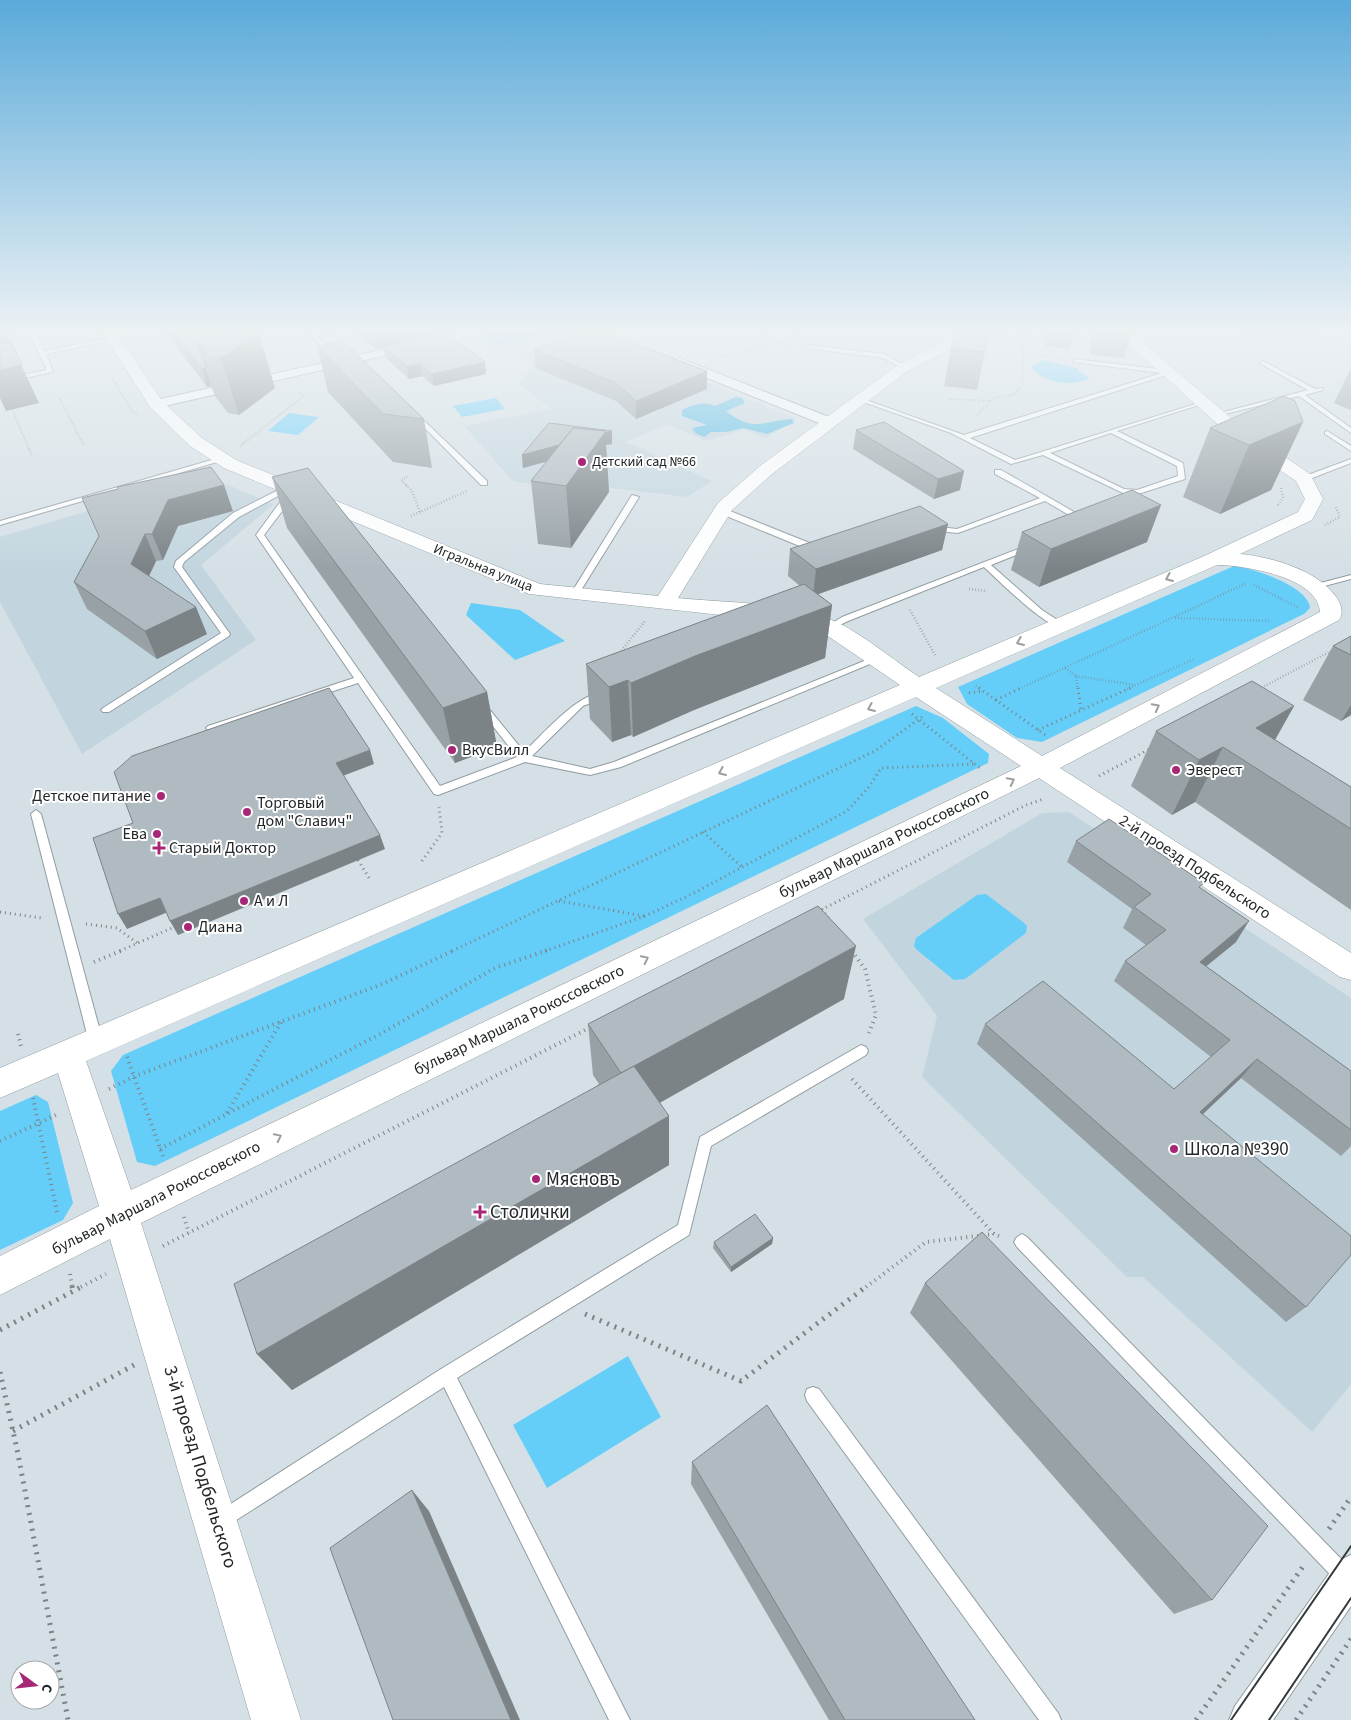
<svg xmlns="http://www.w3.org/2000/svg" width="1351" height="1720" font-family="'Source Sans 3',sans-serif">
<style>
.built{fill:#c2d5de}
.green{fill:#64cef9}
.forest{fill:#4cb9e4}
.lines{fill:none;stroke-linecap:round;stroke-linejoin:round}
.service-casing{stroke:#919ca1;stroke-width:2}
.minor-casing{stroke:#919ca1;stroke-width:2}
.tertiary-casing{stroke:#919ca1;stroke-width:1}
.path-far4{stroke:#7c8387;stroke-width:2;stroke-dasharray:0.5 2;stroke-linecap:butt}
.path-far3{stroke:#7c8387;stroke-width:2.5;stroke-dasharray:0.5 2.5;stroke-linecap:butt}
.path-far2{stroke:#7c8387;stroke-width:3;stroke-dasharray:1 4;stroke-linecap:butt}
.path-far1{stroke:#7c8387;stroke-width:4;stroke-dasharray:1 4.5;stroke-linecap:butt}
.path{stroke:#7c8387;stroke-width:5;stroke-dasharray:2 6;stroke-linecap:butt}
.service{fill:#fff;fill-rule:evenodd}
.minor{fill:#fff;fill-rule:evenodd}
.tertiary{fill:#fff;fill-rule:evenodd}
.tram{stroke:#353a3c;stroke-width:2}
.wall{fill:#97a1a6}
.shaded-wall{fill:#7b8387}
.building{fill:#b0bbc1;stroke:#7b8387}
.oneway{stroke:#9c9e9f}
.poi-dot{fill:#a72776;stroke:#fff;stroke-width:2}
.labels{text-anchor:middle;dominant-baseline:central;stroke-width:4;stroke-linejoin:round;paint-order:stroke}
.far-poi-label{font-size:14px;fill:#232729;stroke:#fff;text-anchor:start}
.far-street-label{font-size:14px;fill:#232729;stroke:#fff}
.poi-label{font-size:16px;fill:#232729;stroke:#fff;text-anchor:start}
.street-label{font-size:16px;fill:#232729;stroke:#fff}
.near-poi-label{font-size:19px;fill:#232729;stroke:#fff;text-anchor:start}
.near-street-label{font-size:19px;fill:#232729;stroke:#fff}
</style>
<rect width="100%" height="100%" fill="#d5e0e6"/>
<g class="built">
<polygon points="511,329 577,329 797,419 766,438 744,430 706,441 667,424 626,442 712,481 687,497 571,483 566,490 513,481 464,426 552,409 518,384 534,364 508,349 494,352 472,338"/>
<polygon points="206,476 274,504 201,565 256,640 82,754 0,602 0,537"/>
<polygon points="1069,812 1351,998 1351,1384 1312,1432 1143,1277 1127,1277 922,1077 937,1016 863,919 1042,813"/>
</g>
<g class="green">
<polygon points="511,329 530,329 540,335 495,346 481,335"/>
<path d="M1042,360L1077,368L1080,372L1090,378C1072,387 1044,384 1031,367Z"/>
<polygon points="496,398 505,409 462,417 453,406"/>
<polygon points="289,413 319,417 298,435 268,431"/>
<path d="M1234,566C1254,568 1309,587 1310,608L1304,614L1042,742L1017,738L967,704L958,687Z"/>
<polygon points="471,603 520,610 565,641 515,660 466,615"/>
<polygon points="916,706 943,718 989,754 988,763 155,1166 137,1162 111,1071 123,1055"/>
<polygon points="986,894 1023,922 1027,926 1026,933 972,974 965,979 954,980 917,950 914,946 916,938 977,895"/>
<polygon points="36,1095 48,1102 73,1203 63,1220 0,1250 0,1111"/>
<polygon points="628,1356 661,1417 547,1488 513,1425"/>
</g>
<path class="forest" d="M736,397L742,398L745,403L726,411C753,433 763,421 792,419L794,423L767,434L743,428L726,432H711L704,437L695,433L692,428L707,425L682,416V410C695,404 702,401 715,406Z"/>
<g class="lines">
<g class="service-casing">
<g id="service">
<polygon points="27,329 33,329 44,351 113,337 116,339 46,354 53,372 0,383 0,379 47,370"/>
<polygon points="327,329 337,329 315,334 335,355 336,356 333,358 308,333"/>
<polygon points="807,345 884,354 907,367 902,368 883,358 805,348 804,347"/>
<path d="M1075,359L1166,370L1173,373L970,438L1015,460L1205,401V403L1117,431L1183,463L1185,479L1138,494L1123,493L1043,455L1011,464L951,433L858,400L863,399L964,435L1162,373L1073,362V360ZM1111,433L1177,466L1178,476L1137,490L1124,489L1050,453Z"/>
<polygon points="1263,361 1315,389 1323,388 1323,390 1305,395 1351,428 1351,433 1299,396 1216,416 1216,414 1308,390 1261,364 1260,363"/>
<polygon points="412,413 416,413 487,481 487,485 481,485 412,415"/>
<polygon points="1327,431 1351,446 1351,451 1325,434 1325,432"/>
<polygon points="222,457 226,459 224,460 0,525 0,521"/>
<polygon points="1351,459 1351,463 1307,480 1300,478"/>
<polygon points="995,470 1001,470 1088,520 1081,522 1045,501 958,533 928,530 928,526 931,526 957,529 1040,498 995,474"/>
<polygon points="286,486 293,488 239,517 184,562 182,567 230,634 229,636 109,712 103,712 101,710 103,708 221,633 174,567 176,561 233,513"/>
<path d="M291,495L295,497L289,502L264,535L440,786L517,757L479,708L477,706L479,704H485L524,752C541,736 582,688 606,693V697L583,706L532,756L590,769L614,762L874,657H880L882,659L621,767L590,775L525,762L438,795L434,794L358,683L214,730H208L206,728L208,726L354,678L256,535L283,498Z"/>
<polygon points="632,495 639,497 578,595 577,597 571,597 570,595"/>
<polygon points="719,509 725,509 822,548 818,550 802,547 719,513"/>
<path d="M1031,544L1035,546L1034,548L991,565L1042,610L1062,623V627C1047,629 997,579 984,567L848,621L830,630L826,627L842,617Z"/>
<polygon points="1351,575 1351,579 1313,589 1309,586"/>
<polygon points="36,810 41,814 103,1042 101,1046 96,1048 91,1046 89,1042 31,814"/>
<polygon points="861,1045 866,1047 868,1051 866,1055 711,1146 689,1235 457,1378 630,1720 609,1720 444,1387 227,1526 221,1529 215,1526 212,1520 215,1514 441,1369 678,1225 700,1137"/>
<polygon points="1022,1234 1027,1237 1351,1569 1351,1591 1344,1589 1017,1247 1014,1242 1017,1237"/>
<polygon points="813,1387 819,1389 1058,1713 1061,1720 1039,1720 807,1401 805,1395 807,1389"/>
</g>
</g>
<g class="minor-casing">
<g id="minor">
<polygon points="475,329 494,329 488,332 156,408 150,404 156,400"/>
<polygon points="679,358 834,419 836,422 834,425 824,425 675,365 673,362"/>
<polygon points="1351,1555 1351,1606 1273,1720 1229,1720 1235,1706 1338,1561"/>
</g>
</g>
<g class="tertiary-casing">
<path id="tertiary" d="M100,329H114L162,401L202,438L236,460L540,584L658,596L718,503L760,466L899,364L971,329H988L986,332L909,370L772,474L732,510L678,598C726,603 793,602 836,622C861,633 895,661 919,677L1202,557L1298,512L1305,499L1296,481L1232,437L1112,329H1127L1244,429L1310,474L1323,499L1312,520L1240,554C1272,557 1318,570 1337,598C1341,605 1344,612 1339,620L1060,768L1351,953V980L1340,977L1039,778L141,1223L301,1720H251L110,1239L0,1295V1256L99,1206L58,1073L0,1098V1068L900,685L822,632L804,624L529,594L224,468L190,446L150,407ZM1217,565C1244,565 1318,577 1320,612L1042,756L936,688ZM916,697L1021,766L131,1190L86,1061Z"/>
</g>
<g class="path-far4">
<polyline points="999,336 1022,343"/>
<polyline points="777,343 790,345"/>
<polyline points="1022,352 1062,359"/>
<polyline points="718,358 797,336"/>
<polyline points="113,379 131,410 137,415"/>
<polyline points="1335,384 1351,378"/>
<polyline points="60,399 83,444"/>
<polyline points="948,399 990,401"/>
<polyline points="12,409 32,456"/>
<polyline points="977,416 993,398 1014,395 1022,385 1024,329"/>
<polyline points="240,446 304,396 295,392"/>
<polyline points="407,477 401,480 408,487"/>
</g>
<g class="path-far3">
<polyline points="406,485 412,491 420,512"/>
<polyline points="1278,505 1283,498 1281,488"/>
<polyline points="411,516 467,491"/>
<polyline points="1325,525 1340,517 1335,505"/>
<polyline points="1254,585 1299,608"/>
<polyline points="969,589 987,591"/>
<polyline points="910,610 935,655"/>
<polyline points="1175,618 1271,621"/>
<polyline points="618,655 645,621"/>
<polyline points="1065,668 1076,676 1078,689"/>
<polyline points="1076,676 1135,685"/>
<polyline points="976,686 981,689"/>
<polyline points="1019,689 1247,583"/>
<polyline points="1127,689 1194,659"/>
<polyline points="1259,689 1333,650"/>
</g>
<g class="path-far2">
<polyline points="979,688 1048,737"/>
<polyline points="1078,688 1081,710"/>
<polyline points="969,693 983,691"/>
<polyline points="996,700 1021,688"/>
<polyline points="912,714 981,769"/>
<polyline points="1038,730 1130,688"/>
<polyline points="1099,776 1150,749"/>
<polyline points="703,832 742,867"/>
<polyline points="358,860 371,881"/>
<polyline points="422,861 442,833 439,807"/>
<polyline points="559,901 644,916"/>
<polyline points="822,909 829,919"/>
<polyline points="0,912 42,918"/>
<polyline points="817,912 1026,805 1044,799"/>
<polyline points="86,924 117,928 137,943"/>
<polyline points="120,951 174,927"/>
<polyline points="452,951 875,751 922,717"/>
<polyline points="545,951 645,916 692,894 847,811 869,787 881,768 975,764"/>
</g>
<g class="path-far1">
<polyline points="852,951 865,969 876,1015 868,1035"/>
<polyline points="94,962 123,950"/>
<polyline points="18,1034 21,1046"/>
<polyline points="127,1057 164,1159"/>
<polyline points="852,1079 994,1234 1002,1237"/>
<polyline points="109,1089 135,1076 380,985 455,950"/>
<polyline points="33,1098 57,1212"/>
<polyline points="227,1113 281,1022"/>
<polyline points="0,1141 56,1115"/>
<polyline points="160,1149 380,1034 495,968 548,950"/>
<polyline points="184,1217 189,1233"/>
<polyline points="163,1246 591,1027"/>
<polyline points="70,1274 72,1287"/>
<polyline points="81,1287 106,1274"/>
<polyline points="866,1287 926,1242 994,1234"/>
</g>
<g class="path">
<polyline points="72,1286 73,1291"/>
<polyline points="585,1314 741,1381 867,1286"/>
<polyline points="0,1330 83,1286"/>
<polyline points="0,1372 18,1454 68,1720"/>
<polyline points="13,1431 134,1365"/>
<polyline points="1329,1529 1351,1497"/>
<polyline points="1196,1720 1304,1565"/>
<polyline points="1296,1720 1351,1639"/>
</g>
<use href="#service" class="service"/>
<use href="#minor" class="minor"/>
<use href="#tertiary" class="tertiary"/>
<g class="tram">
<polyline points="1231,1720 1351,1546"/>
<polyline points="1269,1720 1351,1598"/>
</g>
</g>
<g class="wall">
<polygon points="163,329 213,329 219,336 275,388 239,415 228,413 215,396 211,386 207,387"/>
<polygon points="358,329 436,329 437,334 485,362 486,374 434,386 422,376 409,379 385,357 383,348 376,349 359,335"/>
<polygon points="1045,329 1076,329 1070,349 1044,346"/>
<polygon points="1092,329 1133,329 1124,358 1091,355 1090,334"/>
<polygon points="1241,329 1317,329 1315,332 1247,334"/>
<polygon points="317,346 424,419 432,468 393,462 328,392"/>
<polygon points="951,349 985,352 977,390 944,386"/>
<polygon points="534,350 707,371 707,389 636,419 616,401 536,368"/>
<polygon points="1351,368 1351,410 1334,403"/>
<polygon points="1303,422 1271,490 1220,514 1183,497 1210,428"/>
<polygon points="856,430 960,490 934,499 853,449"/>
<polygon points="612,444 606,445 609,492 571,548 538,544 531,481 547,461 523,468 522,455"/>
<polygon points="272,477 487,692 497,747 455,763 287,528"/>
<polygon points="233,511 178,526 163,560 156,561 149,576 207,634 157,659 87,609 74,582 99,536"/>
<polygon points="948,524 942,550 818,594 832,605 825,658 694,710 633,737 631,735 612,742 590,719 586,664 800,586 788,576 790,549"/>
<polygon points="1022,532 1147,542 1039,587 1011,570"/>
<polygon points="1351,636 1351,715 1341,721 1303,700 1333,646"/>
<polygon points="1294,706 1275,740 1351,787 1351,910 1195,802 1172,815 1131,786 1156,731"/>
<polygon points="1076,841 1201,888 1236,942 1206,966 1351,1071 1351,1146 1341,1156 1241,1078 1203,1114 1306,1307 1286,1322 977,1044 985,1024 1174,1089 1211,1057 1114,981 1125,961 1146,945 1123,928 1132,909 1067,862"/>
<polygon points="844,999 659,1103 669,1165 292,1390 257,1354 599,1084 593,1075 588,1024"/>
<polygon points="773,1238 772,1244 731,1272 713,1248 714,1242"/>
<polygon points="925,1283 1212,1600 1174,1614 910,1313"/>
<polygon points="692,1462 975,1720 829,1720 691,1484"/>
</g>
<g class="shaded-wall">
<polygon points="372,329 436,329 437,336 383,346 383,347 376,349"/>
<polygon points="259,333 275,388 239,415 221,358"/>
<polygon points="8,336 39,403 6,411 0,398 0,337"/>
<polygon points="485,362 486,374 434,386 432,374"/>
<polygon points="420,364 422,376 409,379 407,367"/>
<polygon points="206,368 211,386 207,387 202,369"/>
<polygon points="707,371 707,389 636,419 636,401"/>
<polygon points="1303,422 1271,490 1220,514 1249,445"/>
<polygon points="606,431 612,431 612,444 606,445 609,492 571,548 566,486 593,449 523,468 522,455"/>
<polygon points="964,471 960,490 934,499 938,479"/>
<polygon points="224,485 233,511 178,526 163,560 152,534 168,500"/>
<polygon points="1161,505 1147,542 1039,587 1051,549"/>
<polygon points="948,524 942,550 813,596 816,569"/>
<polygon points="145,534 156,561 142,591 131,564"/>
<polygon points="832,605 825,658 694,710 633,737 631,683 695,656"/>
<polygon points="196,607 207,634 157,659 145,631"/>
<polygon points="628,680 631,735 612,742 609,687"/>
<polygon points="487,692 497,747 455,763 443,708"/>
<polygon points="1351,705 1351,715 1341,721"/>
<polygon points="1294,706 1263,761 1256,728"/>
<polygon points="1223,747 1195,802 1172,815 1199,760"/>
<polygon points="370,750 374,764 340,777 336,763"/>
<polygon points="380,835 385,849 178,935 170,921"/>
<polygon points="160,898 168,912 127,929 118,914"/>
<polygon points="1249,921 1236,942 1187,982 1200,962"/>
<polygon points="856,946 844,999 624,1123 621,1073"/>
<polygon points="1257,1059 1241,1078 1185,1131 1200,1112"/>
<polygon points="669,1116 669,1165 292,1390 257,1354"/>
<polygon points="773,1238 772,1244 731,1272 731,1267"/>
<polygon points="412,1490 429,1511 520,1720 511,1720"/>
</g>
<g class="building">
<polygon points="0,329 4,329 8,336 0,337"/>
<polygon points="170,329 213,329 219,336 197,341 206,368 202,369"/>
<polygon points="255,329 259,333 221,358 210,357 197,341"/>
<polygon points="594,329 597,329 707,371 636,401 616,383 534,350"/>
<polygon points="955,329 989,329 985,352 951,349"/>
<polygon points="445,332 485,362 432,374 420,364 407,367 383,346"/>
<polygon points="343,341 424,419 383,414 317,346"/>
<polygon points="11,342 22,365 0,370 0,344"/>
<polygon points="1284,396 1295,401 1303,422 1249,445 1210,428"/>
<polygon points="884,422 964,471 938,479 856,430"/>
<polygon points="549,423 612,431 606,433 606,431 573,428 559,445 522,455"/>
<polygon points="573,428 606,431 566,486 531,481"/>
<polygon points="211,467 224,485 168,500 152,534 145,534 131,564 196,607 145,631 74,582 99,536 82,498 118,489 117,487"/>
<polygon points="308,468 487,692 443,708 272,477"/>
<polygon points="1132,490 1161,505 1051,549 1022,532"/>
<polygon points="920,506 948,524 816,569 790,549"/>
<polygon points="804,584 832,605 695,656 631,683 628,680 609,687 586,664"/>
<polygon points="1351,636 1351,655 1333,646"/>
<polygon points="1252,681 1294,706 1256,728 1351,787 1351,829 1223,747 1199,760 1156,731"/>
<polygon points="329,688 370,750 336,763 380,835 170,921 160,898 118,914 93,838 133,823 114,772 132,756"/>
<polygon points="1109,819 1204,883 1199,887 1249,921 1200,962 1351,1071 1351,1130 1257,1059 1200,1112 1351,1236 1351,1255 1306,1307 985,1024 1043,981 1174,1089 1230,1040 1125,961 1166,930 1134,907 1151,894 1076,841"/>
<polygon points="818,906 856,946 621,1073 588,1024"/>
<polygon points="634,1066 669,1116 257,1354 234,1284"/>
<polygon points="755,1214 773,1238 731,1267 714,1242"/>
<polygon points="982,1232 1268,1526 1212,1600 925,1283"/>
<polygon points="767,1405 975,1720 845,1720 692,1462"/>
<polygon points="412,1490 511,1720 393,1720 330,1548"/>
</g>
<defs><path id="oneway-chevron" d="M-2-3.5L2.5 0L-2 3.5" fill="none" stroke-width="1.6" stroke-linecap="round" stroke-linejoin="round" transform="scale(1.25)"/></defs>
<g class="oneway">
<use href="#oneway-chevron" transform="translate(1169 578) rotate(157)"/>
<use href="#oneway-chevron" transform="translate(1020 642) rotate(157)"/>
<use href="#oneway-chevron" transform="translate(1156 707) rotate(-28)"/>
<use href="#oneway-chevron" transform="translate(871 708) rotate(157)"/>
<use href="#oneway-chevron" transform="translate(722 772) rotate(157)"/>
<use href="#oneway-chevron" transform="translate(1011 781) rotate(-27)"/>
<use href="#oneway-chevron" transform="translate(645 959) rotate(-26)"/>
<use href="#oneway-chevron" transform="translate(278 1137) rotate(-26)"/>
</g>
<linearGradient id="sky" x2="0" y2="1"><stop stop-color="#5aaada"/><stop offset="0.58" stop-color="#ecf1f4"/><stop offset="1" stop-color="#ecf1f4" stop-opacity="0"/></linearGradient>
<rect width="1351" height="569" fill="url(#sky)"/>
<g class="poi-dot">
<circle cx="582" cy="462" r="5"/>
<circle cx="452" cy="750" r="5"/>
<circle cx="1176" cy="770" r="5"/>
<circle cx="161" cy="796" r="5"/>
<circle cx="247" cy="812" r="5"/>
<circle cx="157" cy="834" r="5"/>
<path d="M156.5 840.5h5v5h5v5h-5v5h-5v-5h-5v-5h5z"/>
<circle cx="244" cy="901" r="5"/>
<circle cx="188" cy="927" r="5"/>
<circle cx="1174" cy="1149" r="5"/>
<circle cx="536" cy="1179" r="5"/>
<path d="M477.5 1204.5h5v5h5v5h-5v5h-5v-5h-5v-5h5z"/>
</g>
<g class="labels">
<g class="far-poi-label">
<text x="592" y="462">Детский сад №66</text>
</g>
<g class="far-street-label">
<text transform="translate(483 568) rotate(22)">Игральная улица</text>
</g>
<g class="poi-label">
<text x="462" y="750">ВкусВилл</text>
<text x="1186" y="770">Эверест</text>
<text x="151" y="796" text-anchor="end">Детское питание</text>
<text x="257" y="803">Торговый<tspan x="257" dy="18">дом "Славич"</tspan></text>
<text x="147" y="834" text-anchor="end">Ева</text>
<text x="169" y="848">Старый Доктор</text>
<text x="254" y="901">А и Л</text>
<text x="198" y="927">Диана</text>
</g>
<g class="street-label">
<text transform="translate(884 843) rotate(-26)">бульвар Маршала Рокоссовского</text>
<text transform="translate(1195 867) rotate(33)">2-й проезд Подбельского</text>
<text transform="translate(519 1020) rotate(-26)">бульвар Маршала Рокоссовского</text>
<text transform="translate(156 1198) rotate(-27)">бульвар Маршала Рокоссовского</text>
</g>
<g class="near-poi-label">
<text x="1184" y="1149">Школа №390</text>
<text x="546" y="1179">Мясновъ</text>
<text x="490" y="1212">Столички</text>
</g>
<g class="near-street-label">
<text transform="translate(200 1467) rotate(73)">3-й проезд Подбельского</text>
</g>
</g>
<g transform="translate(35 1685) rotate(105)"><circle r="24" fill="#ffffff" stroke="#a7a9a9"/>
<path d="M0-4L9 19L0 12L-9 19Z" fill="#a72776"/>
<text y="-8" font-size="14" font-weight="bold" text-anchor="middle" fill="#232729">С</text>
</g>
</svg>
